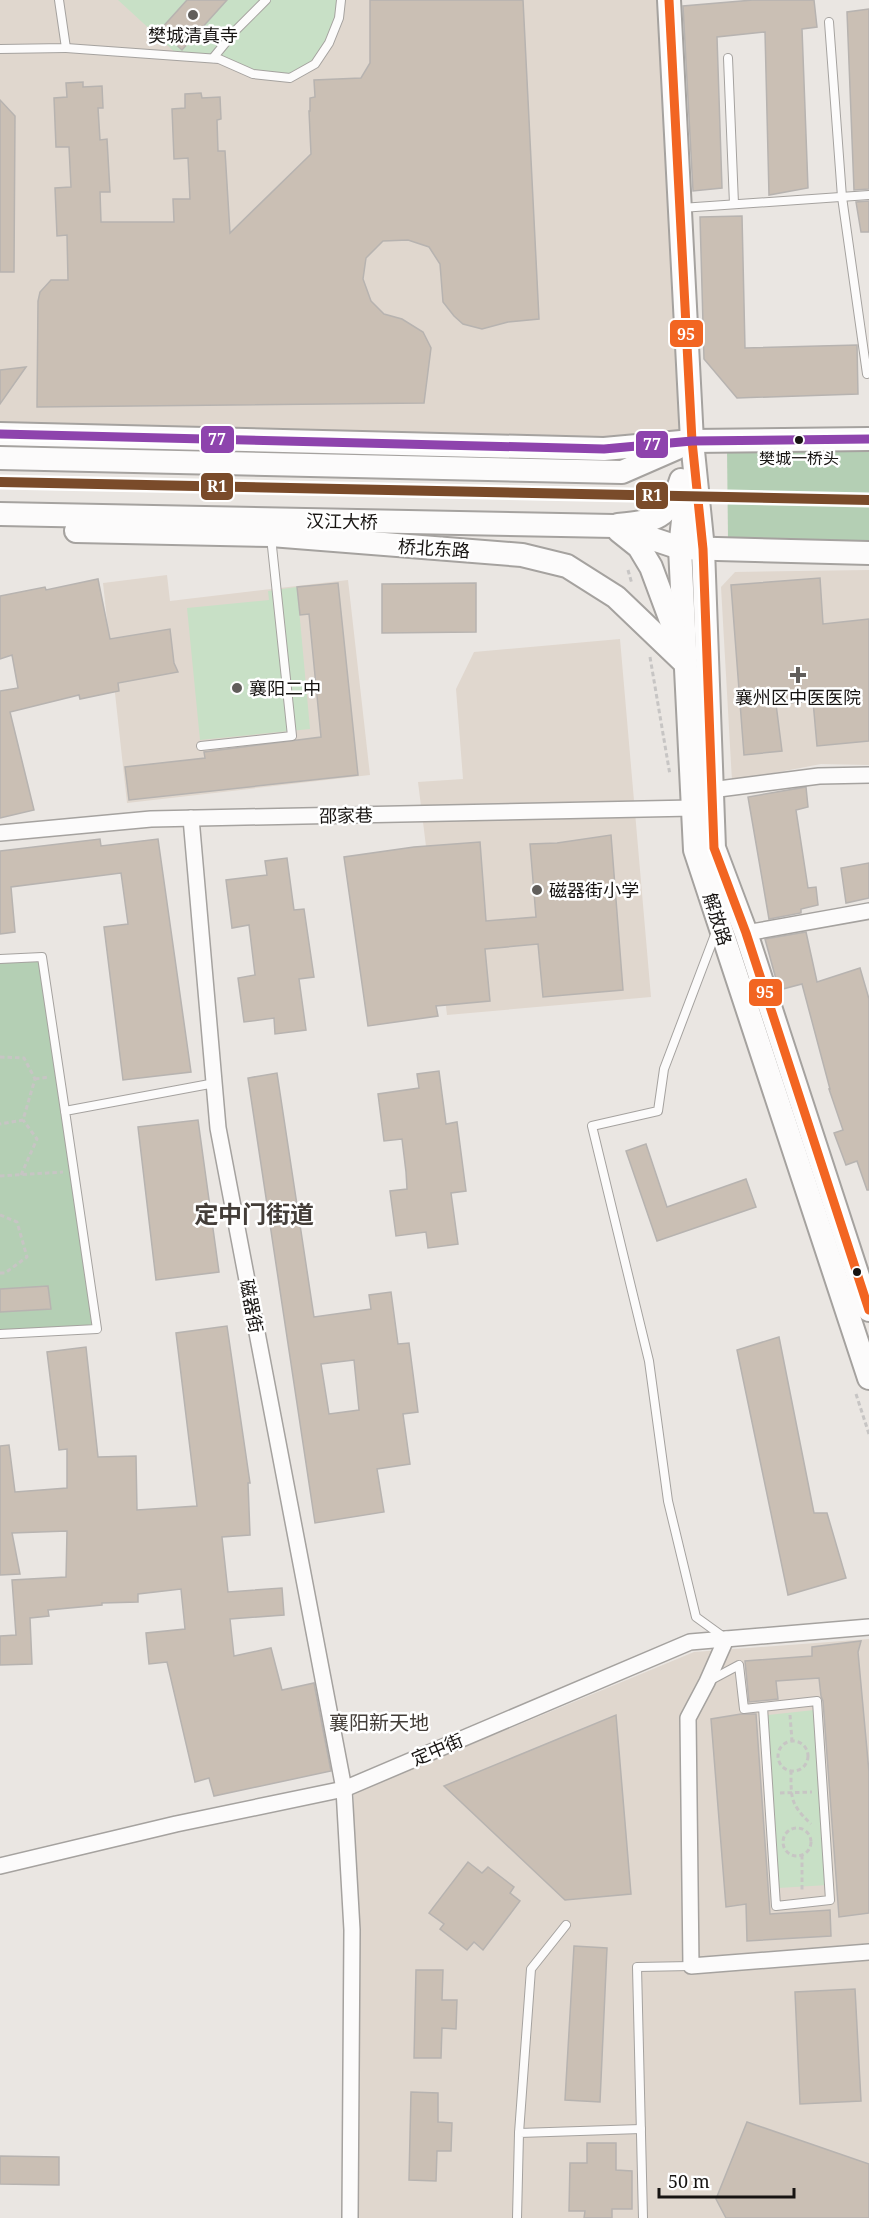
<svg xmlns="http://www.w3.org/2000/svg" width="869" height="2218" font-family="'Noto Serif','Noto Sans SC',serif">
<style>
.built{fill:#e0d7ce}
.green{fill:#c8e0c6}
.forest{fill:#b4cfb4}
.building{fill:#cabfb4;stroke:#b7b3b0;stroke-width:1.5;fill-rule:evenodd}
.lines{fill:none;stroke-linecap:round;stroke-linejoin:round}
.lane-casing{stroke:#a5a29f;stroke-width:10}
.street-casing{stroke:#a5a29f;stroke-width:18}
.secondary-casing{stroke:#a5a29f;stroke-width:26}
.path{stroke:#c7c5c4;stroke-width:3;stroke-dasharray:4.5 3;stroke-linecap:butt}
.lane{stroke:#fcfbfb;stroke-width:8}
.street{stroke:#fcfbfb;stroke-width:15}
.secondary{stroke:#fcfbfb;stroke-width:22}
.bus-1-casing{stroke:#fff;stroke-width:14}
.bus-2-casing{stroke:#fff;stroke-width:14}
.bus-1{stroke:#f26522;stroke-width:9}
.bus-2{stroke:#8e44ad;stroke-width:9}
.rail-1-casing{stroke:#fff;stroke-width:15}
.rail-1{stroke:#7a4b2a;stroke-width:10}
.poi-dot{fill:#615e5b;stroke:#fff;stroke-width:2}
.bus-dot{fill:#171412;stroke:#fff;stroke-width:2}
.labels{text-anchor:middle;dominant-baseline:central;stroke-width:5;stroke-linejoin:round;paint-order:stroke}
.bus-label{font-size:16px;fill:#171412;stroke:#fff}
.poi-label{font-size:18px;fill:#171412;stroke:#fff}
.street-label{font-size:18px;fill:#171412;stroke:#fff}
.neighbourhood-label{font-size:20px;fill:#443e39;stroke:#fff}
.district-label{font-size:24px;font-weight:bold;fill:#443e39;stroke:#fff}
.line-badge{stroke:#fff;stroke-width:2}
.badge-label{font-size:16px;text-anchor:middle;font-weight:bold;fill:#fff}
</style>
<rect width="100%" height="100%" fill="#eae6e2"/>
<g class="built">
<polygon points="0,0 669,0 692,441 0,437"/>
<polygon points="869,570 869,765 821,764 732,781 721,587 735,572"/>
<polygon points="167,575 170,601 348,580 370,775 127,803 103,583"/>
<polygon points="620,639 651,997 447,1015 418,782 463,779 456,689 474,652"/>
<polygon points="869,1639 869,2218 354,2218 354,1793 694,1652"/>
</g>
<g class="green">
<polygon points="118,0 341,0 339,18 315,64 290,78 253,74 219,59 179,56"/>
<polygon points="297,587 310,729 200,740 187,608 269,600 268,591"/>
<polygon points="814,1710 828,1885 778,1888 768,1715"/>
</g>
<g class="forest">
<polygon points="869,439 869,553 728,539 727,448"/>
<polygon points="42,957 97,1329 0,1334 0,959"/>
</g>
<g class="building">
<polygon points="187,0 227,0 182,50 160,30"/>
<polygon points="370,0 523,0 539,319 508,322 482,329 463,324 454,316 443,302 440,264 429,247 408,240 383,241 366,258 363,279 371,301 384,314 402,319 423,332 431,348 424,403 37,407 38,301 40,292 51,280 68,280 67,235 57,236 55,188 71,187 69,147 56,147 54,98 67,97 66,83 83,82 83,87 102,86 103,108 98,108 100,140 107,139 110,192 100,192 101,222 174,222 173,199 190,199 188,158 174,159 172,109 185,108 185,94 201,93 202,98 220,97 221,119 217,120 218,151 225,151 230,233 311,154 309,111 310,111 310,98 315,97 314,80 361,78 370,63"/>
<polygon points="753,0 814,0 817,27 802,29 808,188 769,195 765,32 717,37 722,188 693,191 683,6"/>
<polygon points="869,9 869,189 854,190 847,12"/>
<polygon points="0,100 15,116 14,272 0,272"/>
<polygon points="869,201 869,232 861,232 856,202"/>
<polygon points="742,216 745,348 857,345 858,394 737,398 704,359 700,217"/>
<polygon points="26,367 0,404 0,370"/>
<polygon points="820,578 823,624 869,619 869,741 817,746 813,701 776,704 782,751 744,755 731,585"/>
<polygon points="98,579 110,639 170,629 174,663 178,672 118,683 119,691 80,699 79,695 10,712 34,810 0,818 0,691 18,688 12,655 0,659 0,596 45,587 46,590"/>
<polygon points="338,583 358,775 129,800 125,767 205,758 204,752 321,737 309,614 300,615 297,587"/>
<polygon points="476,583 476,632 382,633 382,584"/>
<polygon points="806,787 808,807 796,810 808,888 816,887 818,905 801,909 801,913 769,919 748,797"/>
<polygon points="611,835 623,990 543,997 538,944 485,949 490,1001 436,1006 438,1016 368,1026 344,857 414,847 480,842 486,921 536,917 530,844 557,843"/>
<polygon points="100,839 101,846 158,839 191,1072 123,1080 104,927 128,924 121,873 11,887 15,932 0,934 0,851"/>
<polygon points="287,858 294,910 304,909 314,977 299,979 306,1030 275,1034 274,1018 244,1022 238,978 255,975 249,925 232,928 226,880 267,875 265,861"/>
<polygon points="869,863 869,898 846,903 841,868"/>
<polygon points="806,932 817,982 860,968 869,999 869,1190 867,1190 857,1161 846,1165 834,1133 843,1130 829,1089 830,1089 802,984 779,990 765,939"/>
<polygon points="439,1071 446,1124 457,1122 466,1191 451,1193 458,1244 428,1248 426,1232 396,1236 390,1191 407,1189 406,1172 402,1139 384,1141 378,1094 419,1088 417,1074"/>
<path d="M277,1073L314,1317L371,1309L369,1295L391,1292L398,1344L409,1343L418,1412L403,1414L410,1464L377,1469L384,1512L315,1523L248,1078ZM354,1360L359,1410L329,1414L321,1364Z"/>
<polygon points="198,1120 219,1272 156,1280 138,1127"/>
<polygon points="646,1144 667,1207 746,1179 756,1207 657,1241 626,1151"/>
<polygon points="48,1286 51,1309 0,1312 0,1289"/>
<polygon points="227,1326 250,1483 248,1483 250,1535 222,1537 228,1592 282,1588 284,1615 230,1619 234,1656 271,1648 282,1690 314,1683 331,1771 214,1796 209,1778 195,1782 167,1662 149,1664 146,1633 185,1629 181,1589 138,1594 138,1602 102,1603 102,1605 48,1610 49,1616 30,1618 32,1664 0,1665 0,1636 16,1635 12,1580 66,1577 67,1531 12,1533 20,1574 0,1575 0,1446 9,1445 15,1492 67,1488 67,1449 59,1450 47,1352 86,1347 98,1457 136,1456 137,1510 197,1506 176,1333"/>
<polygon points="779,1337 814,1513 827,1513 846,1578 788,1595 737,1350"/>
<polygon points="861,1641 858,1652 869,1772 869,1913 839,1917 823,1701 821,1696 819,1678 776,1681 778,1699 749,1702 745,1661 812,1656 812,1647"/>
<polygon points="741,1714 756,1714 770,1914 830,1910 831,1936 747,1941 746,1904 726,1907 711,1719"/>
<polygon points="616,1715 631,1894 565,1900 444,1786"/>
<polygon points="468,1862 482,1873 488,1867 514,1887 510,1893 520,1901 483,1950 474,1942 467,1950 440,1929 444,1924 429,1913"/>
<polygon points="574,1946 607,1948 600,2102 565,2100"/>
<polygon points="416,1970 443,1970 442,2000 457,2000 456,2029 442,2028 441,2058 414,2058"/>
<polygon points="855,1989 861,2101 800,2104 795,1992"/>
<polygon points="411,2092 438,2093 438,2122 452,2123 451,2151 437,2151 436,2181 409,2180"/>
<polygon points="747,2122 869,2164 869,2218 726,2218 716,2199"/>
<polygon points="587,2143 616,2143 616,2170 632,2171 632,2209 612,2209 612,2218 584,2218 585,2211 569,2211 570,2163 587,2163"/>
<polygon points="0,2156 59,2157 59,2185 0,2184"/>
</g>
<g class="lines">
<g class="lane-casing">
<g id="lane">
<polyline points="829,22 842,197 867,374"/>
<polyline points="66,48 219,59 253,74 290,78 315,64 329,43 339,18 341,0"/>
<polyline points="0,49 66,48 59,0"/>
<polyline points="213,58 236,30 266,0"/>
<polyline points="728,58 734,204"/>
<polyline points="681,208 869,195"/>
<polyline points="201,746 292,736 271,537"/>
<polyline points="716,932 664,1069 658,1111 592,1126 649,1361 668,1501 696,1617 725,1638"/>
<polyline points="0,959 42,957 65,1111"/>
<polyline points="0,1334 97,1329 65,1111 215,1083"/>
<polyline points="709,1681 739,1665 744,1709 817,1701 830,1900 776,1906 763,1707"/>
<polyline points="519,2133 531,1969 566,1925"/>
<polyline points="517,2218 519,2133 641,2129"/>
<polyline points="643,2218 637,1967 691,1966"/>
</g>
</g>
<g class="street-casing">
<g id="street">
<polyline points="711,790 819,776 869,775"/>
<polyline points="191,818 218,1128 344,1789 352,1930 350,2218"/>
<polyline points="0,833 151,819 693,808"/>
<polyline points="746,933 869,911"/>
<polyline points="726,1639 707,1682 688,1718 691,1966 869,1952"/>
<polyline points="0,1866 176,1824 344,1789 690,1642 869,1627"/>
</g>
</g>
<g class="secondary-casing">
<g id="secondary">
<polyline points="669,0 692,441 703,549 714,848 746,933 869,1310"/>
<polyline points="0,434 604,449 692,441 869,439"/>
<polyline points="0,458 622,472 677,448"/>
<polyline points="687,484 680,548 695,850 869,1378"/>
<polyline points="0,514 614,526 680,548 869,553"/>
<path d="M618,525C656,521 669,519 681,480"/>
<polyline points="76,531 271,535 522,555 567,566 616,597 686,664"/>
<polyline points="619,531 639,547 651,567 677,637"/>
</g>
</g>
<g class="path">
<polyline points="628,570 632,584"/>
<polyline points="650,657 670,775"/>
<polyline points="0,1057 24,1058 35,1079 23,1120 0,1124"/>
<polyline points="35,1079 49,1077"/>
<polyline points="21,1175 37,1139 23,1120"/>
<polyline points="0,1176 63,1172"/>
<polyline points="0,1215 17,1222 27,1257 5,1273 0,1273"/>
<polyline points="856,1394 869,1434"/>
<polyline points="790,1715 792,1741"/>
<circle cx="793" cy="1756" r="15"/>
<path d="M791,1770C791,1798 790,1804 811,1824"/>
<polyline points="780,1793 812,1792"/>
<circle cx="797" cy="1842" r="14"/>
<polyline points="802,1855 802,1892"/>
</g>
<use href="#lane" class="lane"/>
<use href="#street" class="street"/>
<use href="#secondary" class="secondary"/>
<g class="bus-1-casing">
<polyline id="bus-1" points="669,0 692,441 703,549 714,848 746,933 869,1310"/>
</g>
<g class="bus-2-casing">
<polyline id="bus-2" points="0,434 604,449 692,441 869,439"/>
</g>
<use href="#bus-1" class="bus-1"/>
<use href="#bus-2" class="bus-2"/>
<g class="rail-1-casing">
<polyline id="rail-1" points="0,482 869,500"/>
</g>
<use href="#rail-1" class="rail-1"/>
</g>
<g class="poi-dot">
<circle cx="193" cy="15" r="6"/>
<path d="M795 666h6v6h6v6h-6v6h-6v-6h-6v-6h6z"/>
<circle cx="237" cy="688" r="6"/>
<circle cx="537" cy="890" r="6"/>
</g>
<g class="bus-dot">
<circle cx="799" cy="440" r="5"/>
<circle cx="857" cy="1272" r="5"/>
</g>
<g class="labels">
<g class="bus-label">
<text x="799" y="458">樊城一桥头</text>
</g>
<g class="poi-label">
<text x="193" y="35">樊城清真寺</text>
<text x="249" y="688" text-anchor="start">襄阳二中</text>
<text x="798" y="697">襄州区中医医院</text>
<text x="549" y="890" text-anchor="start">磁器街小学</text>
</g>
<g class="street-label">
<text transform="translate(342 521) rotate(1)">汉江大桥</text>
<text transform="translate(434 548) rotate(4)">桥北东路</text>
<text transform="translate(346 815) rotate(-1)">邵家巷</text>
<text transform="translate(718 919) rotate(72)">解放路</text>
<text transform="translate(252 1306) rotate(79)">磁器街</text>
<text transform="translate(437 1749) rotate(-23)">定中街</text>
</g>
<g class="neighbourhood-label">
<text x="379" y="1722">襄阳新天地</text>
</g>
<g class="district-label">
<text x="254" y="1213">定中门街道</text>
</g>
</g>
<g class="line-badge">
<rect x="669" y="319" width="35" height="29" rx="6" fill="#f26522"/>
<rect x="200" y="425" width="35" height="29" rx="6" fill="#8e44ad"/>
<rect x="635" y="430" width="34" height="29" rx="6" fill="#8e44ad"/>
<rect x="200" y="472" width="34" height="29" rx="6" fill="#7a4b2a"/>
<rect x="635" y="481" width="34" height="29" rx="6" fill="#7a4b2a"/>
<rect x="748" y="978" width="35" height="29" rx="6" fill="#f26522"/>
</g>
<g class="badge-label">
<text x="686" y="340">95</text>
<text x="217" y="445">77</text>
<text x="652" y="450">77</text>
<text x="217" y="492">R1</text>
<text x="652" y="501">R1</text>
<text x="765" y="998">95</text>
</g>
<path d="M659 2188v9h135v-9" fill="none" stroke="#171412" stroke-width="3"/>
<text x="668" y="2188" font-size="18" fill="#171412" stroke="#ffffff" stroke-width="4.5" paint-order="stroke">50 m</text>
</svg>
